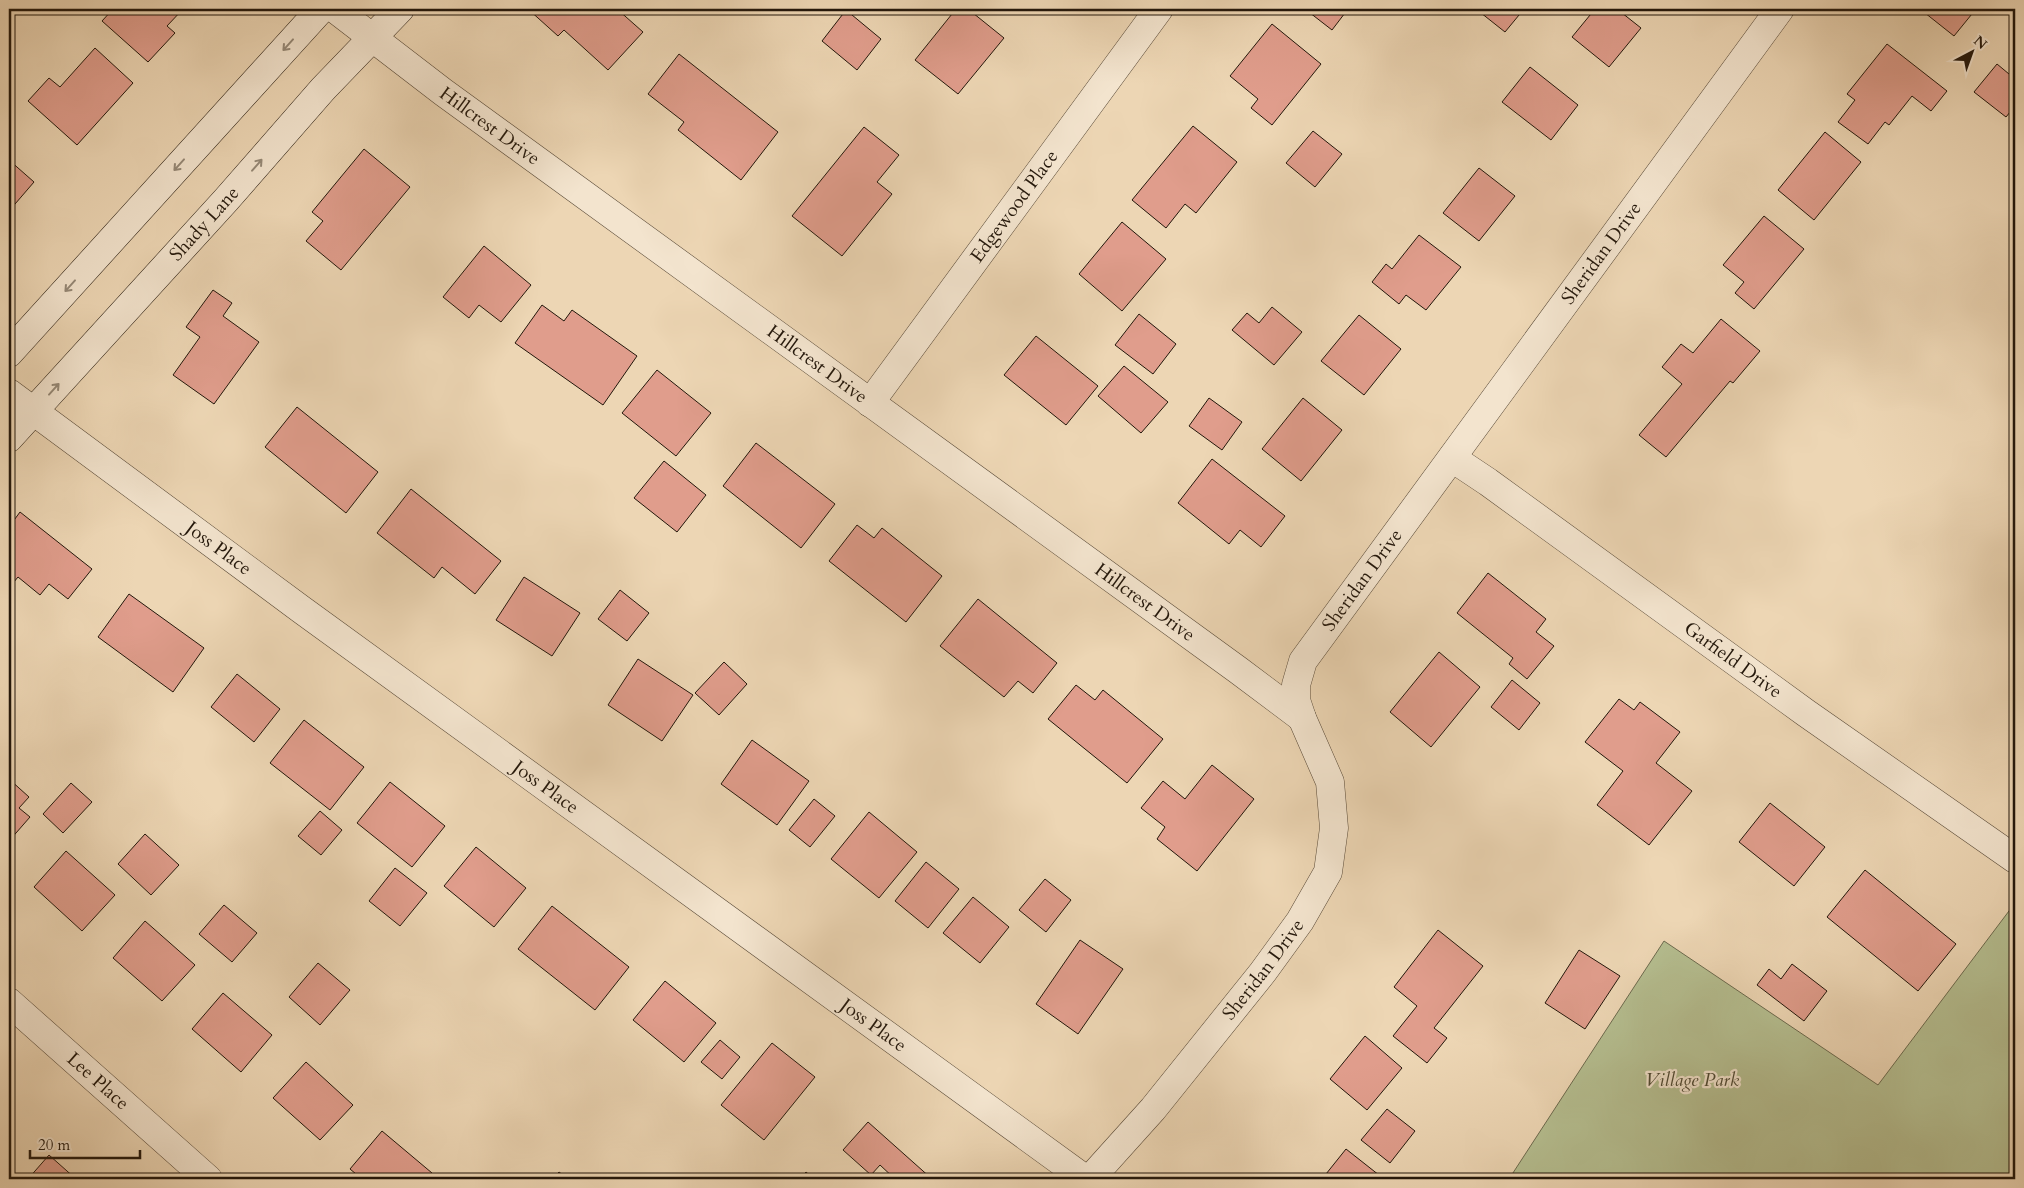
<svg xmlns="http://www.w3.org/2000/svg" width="2024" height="1188" font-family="Cardo,serif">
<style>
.green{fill:#b5be90;stroke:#6c6a4e}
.building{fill:#e09d8c;stroke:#23170b}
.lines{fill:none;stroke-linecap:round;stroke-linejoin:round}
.street-casing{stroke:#564735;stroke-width:29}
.secondary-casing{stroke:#23170b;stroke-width:29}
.street{stroke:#f3e4ce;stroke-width:28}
.secondary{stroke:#f3e4ce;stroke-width:28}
.oneway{stroke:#958876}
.labels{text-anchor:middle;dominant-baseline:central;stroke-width:4.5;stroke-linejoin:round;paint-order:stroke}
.street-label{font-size:19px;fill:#23170b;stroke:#f3e4ce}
.park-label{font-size:19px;font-style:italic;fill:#4f4933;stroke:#f3e4ce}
</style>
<rect width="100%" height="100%" fill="#edd6b4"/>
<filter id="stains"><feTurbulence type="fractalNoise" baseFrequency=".004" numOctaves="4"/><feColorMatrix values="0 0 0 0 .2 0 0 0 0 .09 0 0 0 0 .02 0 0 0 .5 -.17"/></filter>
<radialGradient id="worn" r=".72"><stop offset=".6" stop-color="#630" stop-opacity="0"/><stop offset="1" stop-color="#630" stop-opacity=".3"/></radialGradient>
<polygon class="green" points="2015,903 2015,1179 1509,1179 1664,941 1878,1085"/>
<g class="building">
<polygon points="113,9 183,9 167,26 175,33 148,62 102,21"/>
<polygon points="528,9 617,9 643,32 608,70 564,30 558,36"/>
<polygon points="956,9 968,9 1004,38 958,94 915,60"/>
<polygon points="1305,9 1348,9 1332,30"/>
<polygon points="1476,9 1524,9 1505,32"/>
<polygon points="1595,9 1617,9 1641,28 1609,67 1572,37"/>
<polygon points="1920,9 1976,9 1954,36"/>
<polygon points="846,10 881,39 857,70 822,41"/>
<polygon points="1272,24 1321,64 1272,125 1251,108 1258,99 1230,76"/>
<polygon points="1887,44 1947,91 1931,111 1912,96 1889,125 1885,122 1868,144 1838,122 1855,100 1847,94"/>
<polygon points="95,48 133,83 77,145 28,101 49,78 60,87"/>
<polygon points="679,54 778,132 741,180 678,130 684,122 648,94"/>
<polygon points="1997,64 2015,79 2015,106 2006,117 1974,92"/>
<polygon points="1530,67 1578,105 1551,140 1502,102"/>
<polygon points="1193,126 1237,162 1196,213 1185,204 1166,228 1132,200"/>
<polygon points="864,127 899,155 877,182 892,194 842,256 792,216"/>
<polygon points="1313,131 1342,154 1315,187 1286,163"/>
<polygon points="1825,132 1861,162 1814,220 1778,190"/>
<polygon points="364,149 410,187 341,270 306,241 323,221 312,212"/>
<polygon points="9,160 34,182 9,211"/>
<polygon points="1479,168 1515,196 1479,241 1443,213"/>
<polygon points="1764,216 1804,249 1754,309 1735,293 1744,282 1723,265"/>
<polygon points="1122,222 1166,259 1122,311 1079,274"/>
<polygon points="1419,235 1461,267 1426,310 1406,295 1399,304 1372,282 1386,264 1392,269"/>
<polygon points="484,246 531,285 501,322 479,305 469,318 443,297"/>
<polygon points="213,290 232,303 223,316 259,342 214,404 173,375 200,337 186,327"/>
<polygon points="542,305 564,321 572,310 637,356 603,405 515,343"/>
<polygon points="1272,307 1302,332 1274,365 1232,330 1247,313 1259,323"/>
<polygon points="1139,314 1176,344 1153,374 1115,345"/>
<polygon points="1359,315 1401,349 1364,395 1321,361"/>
<polygon points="1721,319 1760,351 1733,383 1730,381 1666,457 1639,435 1682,384 1662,367 1681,344 1693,353"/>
<polygon points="1036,336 1098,386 1066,425 1004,375"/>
<polygon points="1124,366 1168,402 1141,433 1098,396"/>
<polygon points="657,370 711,413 676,456 622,413"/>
<polygon points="1209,398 1242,422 1222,450 1189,426"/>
<polygon points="1303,398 1342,430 1301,481 1262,449"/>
<polygon points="297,407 378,472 346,513 265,447"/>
<polygon points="756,443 835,504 801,548 723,486"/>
<polygon points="1212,459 1285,516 1261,547 1240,530 1229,544 1178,503"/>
<polygon points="664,461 706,495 677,532 634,498"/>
<polygon points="411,489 501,561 475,594 442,567 434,578 377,533"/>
<polygon points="20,512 92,569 68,599 49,584 40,595 18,577 9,588 9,527"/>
<polygon points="857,525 874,538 882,528 942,576 906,622 829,561"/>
<polygon points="1488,573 1546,619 1536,632 1554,646 1527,679 1509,664 1513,658 1457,613"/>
<polygon points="524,577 580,613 552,656 496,620"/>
<polygon points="620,590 649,613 627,641 598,619"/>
<polygon points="129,594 204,648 173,692 98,637"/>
<polygon points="978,599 1057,663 1033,693 1018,681 1004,697 940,646"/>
<polygon points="1439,652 1480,687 1431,747 1390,712"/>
<polygon points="638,659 693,695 662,741 608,705"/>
<polygon points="724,662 747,684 719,715 695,693"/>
<polygon points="237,674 280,709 254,742 211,707"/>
<polygon points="1512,680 1540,703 1519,730 1491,707"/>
<polygon points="1076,685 1095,700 1103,690 1163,739 1127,783 1048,719"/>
<polygon points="1619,699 1634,710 1640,702 1680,732 1656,763 1692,791 1649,845 1597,805 1623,771 1585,742"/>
<polygon points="304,720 364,767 330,810 270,763"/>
<polygon points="752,740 809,781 777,825 721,784"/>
<polygon points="1212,765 1254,799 1197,871 1157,839 1165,827 1141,808 1163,781 1185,799"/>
<polygon points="9,779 29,797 19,808 30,817 9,841"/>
<polygon points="390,782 445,826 412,867 357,823"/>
<polygon points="71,783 92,802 63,833 43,814"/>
<polygon points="814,799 835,816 810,847 789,830"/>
<polygon points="1770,803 1825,847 1794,886 1739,842"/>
<polygon points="320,811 342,830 321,855 298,836"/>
<polygon points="869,812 917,852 879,898 831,859"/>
<polygon points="145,834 179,865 151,895 118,864"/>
<polygon points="476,847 526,888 494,927 444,886"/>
<polygon points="66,851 115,895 82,931 34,887"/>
<polygon points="926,862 959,889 928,928 895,901"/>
<polygon points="395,868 427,893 400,926 369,901"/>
<polygon points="1865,870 1956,944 1918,991 1827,917"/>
<polygon points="1045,879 1071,900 1046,932 1019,910"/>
<polygon points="973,897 1009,927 980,963 943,933"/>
<polygon points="224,905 257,933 232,962 199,934"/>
<polygon points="552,906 629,967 595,1010 518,949"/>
<polygon points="145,921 195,965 162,1001 113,958"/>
<polygon points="1438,930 1483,966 1434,1028 1447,1038 1427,1063 1393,1036 1417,1006 1394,987"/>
<polygon points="1080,940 1123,969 1078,1034 1036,1004"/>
<polygon points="1579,950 1620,976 1585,1029 1545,1003"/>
<polygon points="318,963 350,990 320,1025 289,997"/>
<polygon points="1792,964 1827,991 1804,1021 1757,985 1769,969 1781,979"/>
<polygon points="665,981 716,1023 684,1062 633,1020"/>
<polygon points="223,993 272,1035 241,1072 192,1029"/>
<polygon points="1365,1036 1402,1068 1367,1110 1330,1079"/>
<polygon points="720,1040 740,1057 722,1079 701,1062"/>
<polygon points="772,1043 815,1077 764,1140 721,1105"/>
<polygon points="306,1062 353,1105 320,1140 273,1098"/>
<polygon points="1387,1109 1415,1131 1390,1163 1361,1140"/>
<polygon points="868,1122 932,1179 895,1179 880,1165 871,1175 843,1150"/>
<polygon points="382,1131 432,1173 426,1179 362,1179 350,1169"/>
<polygon points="1346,1149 1384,1179 1322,1179"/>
<polygon points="49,1155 76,1179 28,1179"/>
<polygon points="559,1172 568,1179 552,1179"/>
<polygon points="806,1172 814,1179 799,1179"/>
</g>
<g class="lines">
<g class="street-casing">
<g id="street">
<path id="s1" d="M335,9L443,92L1238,670L1302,718"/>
<path id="s2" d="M9,393L302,610L1085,1179"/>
<path id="s3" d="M870,403L1159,9"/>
<path id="s4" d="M1452,458L1488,482L1806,713L2015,859"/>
<path id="s5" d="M9,1002L208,1179"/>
<path id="s6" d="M1090,1179L1153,1109L1263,972L1300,921L1328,872L1334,828L1330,782L1302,718L1296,700V685L1303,661L1780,9"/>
</g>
</g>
<g class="secondary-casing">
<g id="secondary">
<polyline points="9,353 321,9"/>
<path id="s7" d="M9,438L226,200L323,89L400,9"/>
</g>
</g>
<use href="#street" class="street"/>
<use href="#secondary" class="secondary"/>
</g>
<defs><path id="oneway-shaft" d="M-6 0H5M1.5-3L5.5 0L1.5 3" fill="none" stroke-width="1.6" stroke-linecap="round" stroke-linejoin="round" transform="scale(1.25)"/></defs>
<g class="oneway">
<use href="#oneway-shaft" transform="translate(288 45) rotate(132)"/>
<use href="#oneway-shaft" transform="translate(179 165) rotate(132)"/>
<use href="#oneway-shaft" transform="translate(257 165) rotate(-49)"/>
<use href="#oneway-shaft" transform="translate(70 286) rotate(132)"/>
<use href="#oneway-shaft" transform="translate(54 389) rotate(-48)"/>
</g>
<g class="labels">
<g class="street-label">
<text stroke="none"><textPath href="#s1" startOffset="194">Hillcrest Drive</textPath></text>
<text stroke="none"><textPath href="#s3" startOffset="244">Edgewood Place</textPath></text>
<text stroke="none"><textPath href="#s7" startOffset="290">Shady Lane</textPath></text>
<text stroke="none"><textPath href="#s6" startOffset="1114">Sheridan Drive</textPath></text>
<text stroke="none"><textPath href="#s1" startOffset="599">Hillcrest Drive</textPath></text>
<text stroke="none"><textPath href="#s2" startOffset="261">Joss Place</textPath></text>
<text stroke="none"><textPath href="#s6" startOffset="709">Sheridan Drive</textPath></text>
<text stroke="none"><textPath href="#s1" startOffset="1004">Hillcrest Drive</textPath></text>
<text stroke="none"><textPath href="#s4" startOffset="346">Garfield Drive</textPath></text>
<text stroke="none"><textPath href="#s2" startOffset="666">Joss Place</textPath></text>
<text stroke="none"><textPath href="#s6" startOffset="272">Sheridan Drive</textPath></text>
<text stroke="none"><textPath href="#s2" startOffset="1071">Joss Place</textPath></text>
<text stroke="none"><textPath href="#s5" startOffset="119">Lee Place</textPath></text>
</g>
<g class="park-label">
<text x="1692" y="1080">Village Park</text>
</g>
</g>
<rect width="2024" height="1188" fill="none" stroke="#edd6b4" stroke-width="30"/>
<rect x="10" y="10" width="2004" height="1168" fill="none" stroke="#23170b" stroke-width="2.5"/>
<rect x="15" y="15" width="1994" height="1158" fill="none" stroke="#23170b"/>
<g transform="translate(1972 52) rotate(41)" stroke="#f3e4ce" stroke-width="4" paint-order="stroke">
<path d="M0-4L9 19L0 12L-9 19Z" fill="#23170b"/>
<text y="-8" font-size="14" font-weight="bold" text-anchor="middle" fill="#23170b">N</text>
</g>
<path d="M30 1150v8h110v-8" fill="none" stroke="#23170b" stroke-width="2.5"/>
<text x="38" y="1150" font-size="15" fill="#23170b" stroke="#f3e4ce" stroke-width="4" paint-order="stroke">20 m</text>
<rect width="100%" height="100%" filter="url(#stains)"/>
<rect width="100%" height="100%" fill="url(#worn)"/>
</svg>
